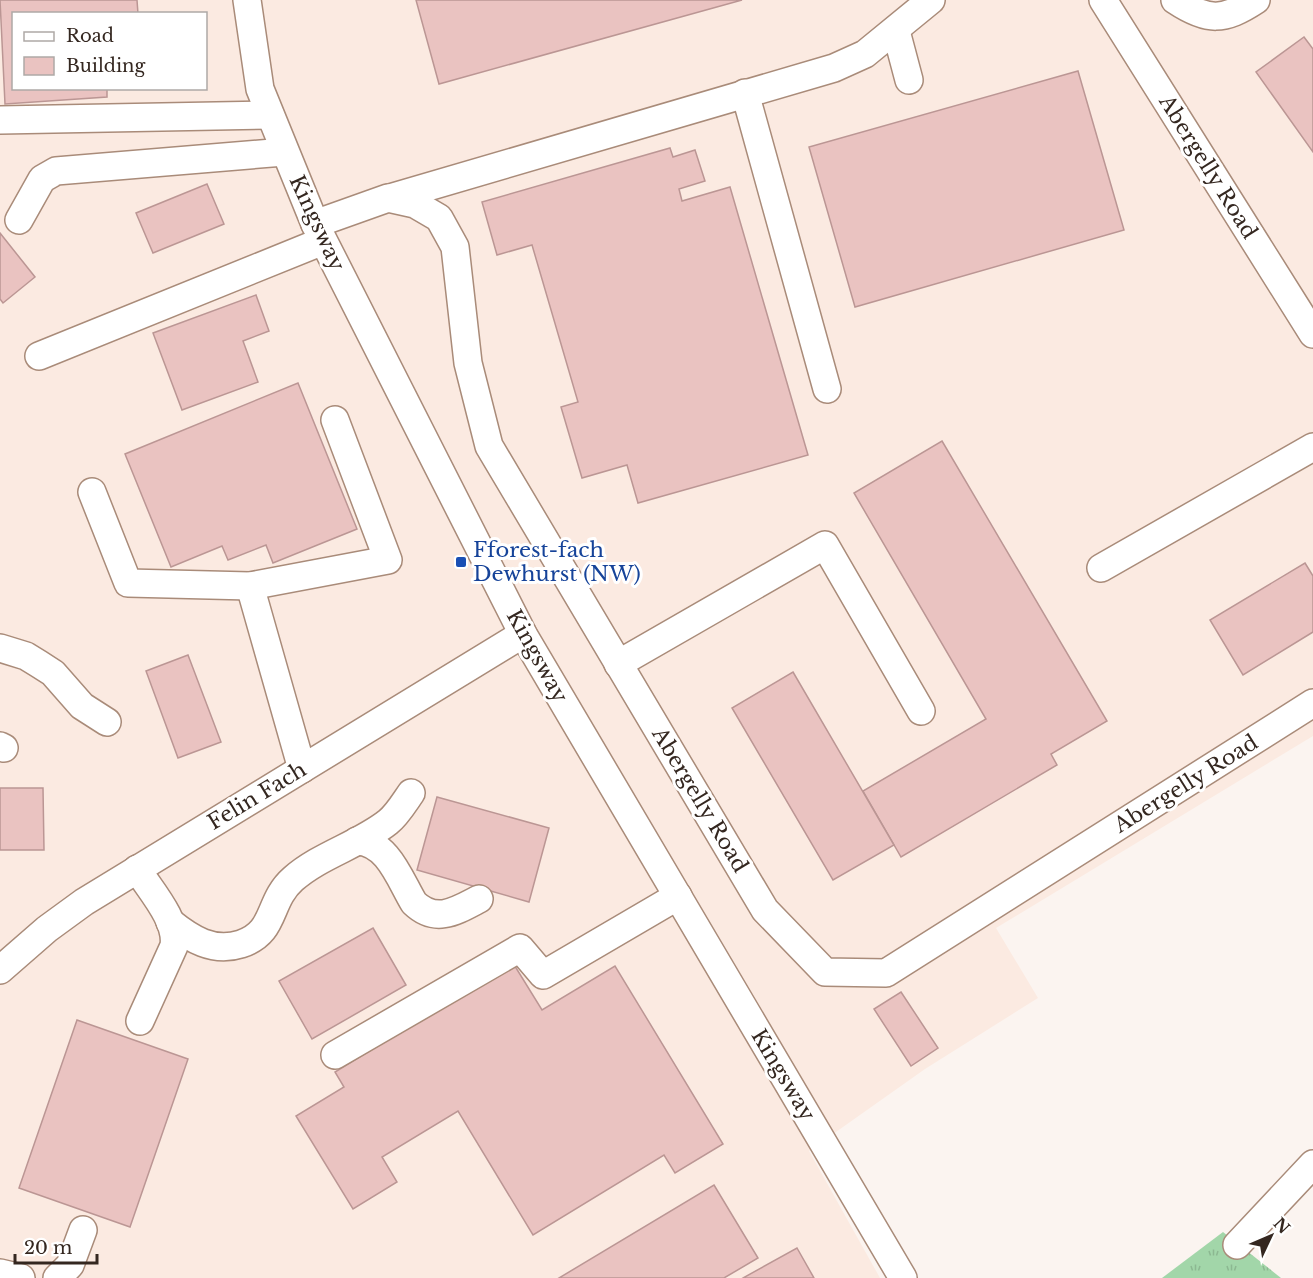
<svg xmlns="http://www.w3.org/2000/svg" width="1313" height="1278" font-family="'Libre Baskerville',serif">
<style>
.built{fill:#fbeae1;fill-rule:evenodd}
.grass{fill:url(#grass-tufts)}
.building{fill:#eac3c1;stroke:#bb9694;stroke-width:1.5}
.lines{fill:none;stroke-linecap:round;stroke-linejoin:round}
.minor-casing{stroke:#a98b79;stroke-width:30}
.minor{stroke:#fff;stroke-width:27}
.transit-dot{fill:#1a4fb4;stroke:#fff;stroke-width:2}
.labels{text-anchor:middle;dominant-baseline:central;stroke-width:6;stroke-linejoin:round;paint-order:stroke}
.street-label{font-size:21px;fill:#342720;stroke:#fff}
.transit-label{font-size:21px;fill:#164399;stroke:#fff;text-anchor:start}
</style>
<defs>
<pattern id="grass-tufts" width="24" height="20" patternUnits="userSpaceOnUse" patternTransform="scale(1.5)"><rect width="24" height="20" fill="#a2d6a9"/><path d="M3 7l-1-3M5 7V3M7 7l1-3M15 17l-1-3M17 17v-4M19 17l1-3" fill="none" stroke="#8cb891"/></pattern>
</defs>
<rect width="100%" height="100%" fill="#fbf4f0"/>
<path class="built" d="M0,0H1313V736L996,928L1038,998L925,1069L809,1151L880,1278H0ZM14,14H206V88H14Z"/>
<polygon class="grass" points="1223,1232 1281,1278 1162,1278"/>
<g class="building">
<polygon points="0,0 137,0 138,14 14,14 14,88 107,88 107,97 5,104"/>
<polygon points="416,0 742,0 439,84"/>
<polygon points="1304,37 1313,49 1313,152 1256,72"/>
<polygon points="1078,71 1124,230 855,307 809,147"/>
<polygon points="670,148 673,157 695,150 705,181 679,189 682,201 730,187 808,455 638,503 627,465 582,478 561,407 578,402 532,245 497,255 482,202"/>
<polygon points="207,184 224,224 153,253 136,213"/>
<polygon points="0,233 35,277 3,303 0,299"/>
<polygon points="256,295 269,331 243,341 258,382 182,410 153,333"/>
<polygon points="298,383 357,529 273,563 266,545 228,560 222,546 171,567 125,454"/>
<polygon points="942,441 1107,721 1051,754 1057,765 901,857 863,791 986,719 854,493"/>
<polygon points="1305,563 1313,576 1313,632 1243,675 1210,620"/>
<polygon points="188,655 221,742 178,758 146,671"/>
<polygon points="793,672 894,845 833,880 732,708"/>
<polygon points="0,788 43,788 44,850 0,850"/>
<polygon points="437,797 549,828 529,902 417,870"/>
<polygon points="373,928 406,985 312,1039 279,981"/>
<polygon points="513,963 542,1010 615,966 723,1144 675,1173 664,1155 533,1235 458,1111 382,1157 397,1182 353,1209 296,1116 344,1087 335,1072"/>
<polygon points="901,992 938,1048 911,1066 874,1009"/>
<polygon points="77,1020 188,1059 130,1227 19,1188"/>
<polygon points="714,1185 758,1258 724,1278 559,1278"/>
<polygon points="797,1248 814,1278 743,1278"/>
</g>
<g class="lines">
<g class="minor-casing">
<g id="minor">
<polyline points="247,0 260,89 315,224 523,634 903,1278"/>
<polyline points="1103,0 1313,334"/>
<path d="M1175,0C1208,22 1224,21 1256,0"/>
<polyline points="896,31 909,80"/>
<polyline points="745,93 827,389"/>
<polyline points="0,120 270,115"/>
<polyline points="390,198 834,68 865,54 931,0"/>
<polyline points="19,220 42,179 56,171 284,152"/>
<polyline points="315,224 388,198 415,204 439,218 455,247 468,363 489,446 765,910 825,972 886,973 1313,703"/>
<polyline points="39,356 323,241"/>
<polyline points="92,492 128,583 250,586 388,560 335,420"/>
<polyline points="1101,568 1313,447"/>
<polyline points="250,586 302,769"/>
<polyline points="0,648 26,656 39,664 53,673 82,706 107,722"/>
<polyline points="618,664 825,545 921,711"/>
<polyline points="0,746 4,748"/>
<path d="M357,841C388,842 400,880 414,903C436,924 456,911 479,899"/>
<path d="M137,869C150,890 178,920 174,946L140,1021"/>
<path d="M170,922C191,939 213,953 241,944C277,932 267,902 293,879C320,855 359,845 388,822C397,815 404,803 411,793"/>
<polyline points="0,970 47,929 84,902 523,634"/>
<polyline points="335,1055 520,948 543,975 678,896"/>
<polyline points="1237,1245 1313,1164"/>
<polyline points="0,1273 21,1278"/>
<polyline points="57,1278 70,1265 83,1230"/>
</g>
</g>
<use href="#minor" class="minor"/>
</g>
<rect class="transit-dot" x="455" y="556" width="12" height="12" rx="3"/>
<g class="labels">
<g class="street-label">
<text transform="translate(1208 167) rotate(58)">Abergelly Road</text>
<text transform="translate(317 223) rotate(65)">Kingsway</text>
<text transform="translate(537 656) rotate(61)">Kingsway</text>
<text transform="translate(1186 784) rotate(-32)">Abergelly Road</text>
<text transform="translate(257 796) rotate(-31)">Felin Fach</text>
<text transform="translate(700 800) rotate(59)">Abergelly Road</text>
<text transform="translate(783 1075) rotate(59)">Kingsway</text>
</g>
<g class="transit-label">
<text x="473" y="550">Fforest-fach<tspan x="473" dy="24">Dewhurst (NW)</tspan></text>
</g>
</g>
<rect x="12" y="12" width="195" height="78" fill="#ffffff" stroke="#aea9a6" stroke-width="1.5"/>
<rect x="24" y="32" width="30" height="9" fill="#ffffff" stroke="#aea9a6" stroke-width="1.5"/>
<text x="66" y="42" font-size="18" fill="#342720">Road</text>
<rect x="24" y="57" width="30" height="18" fill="#eac3c1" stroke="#aea9a6" stroke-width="1.5"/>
<text x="66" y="72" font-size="18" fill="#342720">Building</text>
<g transform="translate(1271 1236) rotate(46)" stroke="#ffffff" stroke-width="4.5" paint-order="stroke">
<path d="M0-4.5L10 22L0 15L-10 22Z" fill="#342720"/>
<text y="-9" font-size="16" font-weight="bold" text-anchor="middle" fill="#342720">N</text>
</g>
<path d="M15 1254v9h82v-9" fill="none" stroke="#342720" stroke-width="3"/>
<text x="24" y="1254" font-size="18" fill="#342720" stroke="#ffffff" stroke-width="4.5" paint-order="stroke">20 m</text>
</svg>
